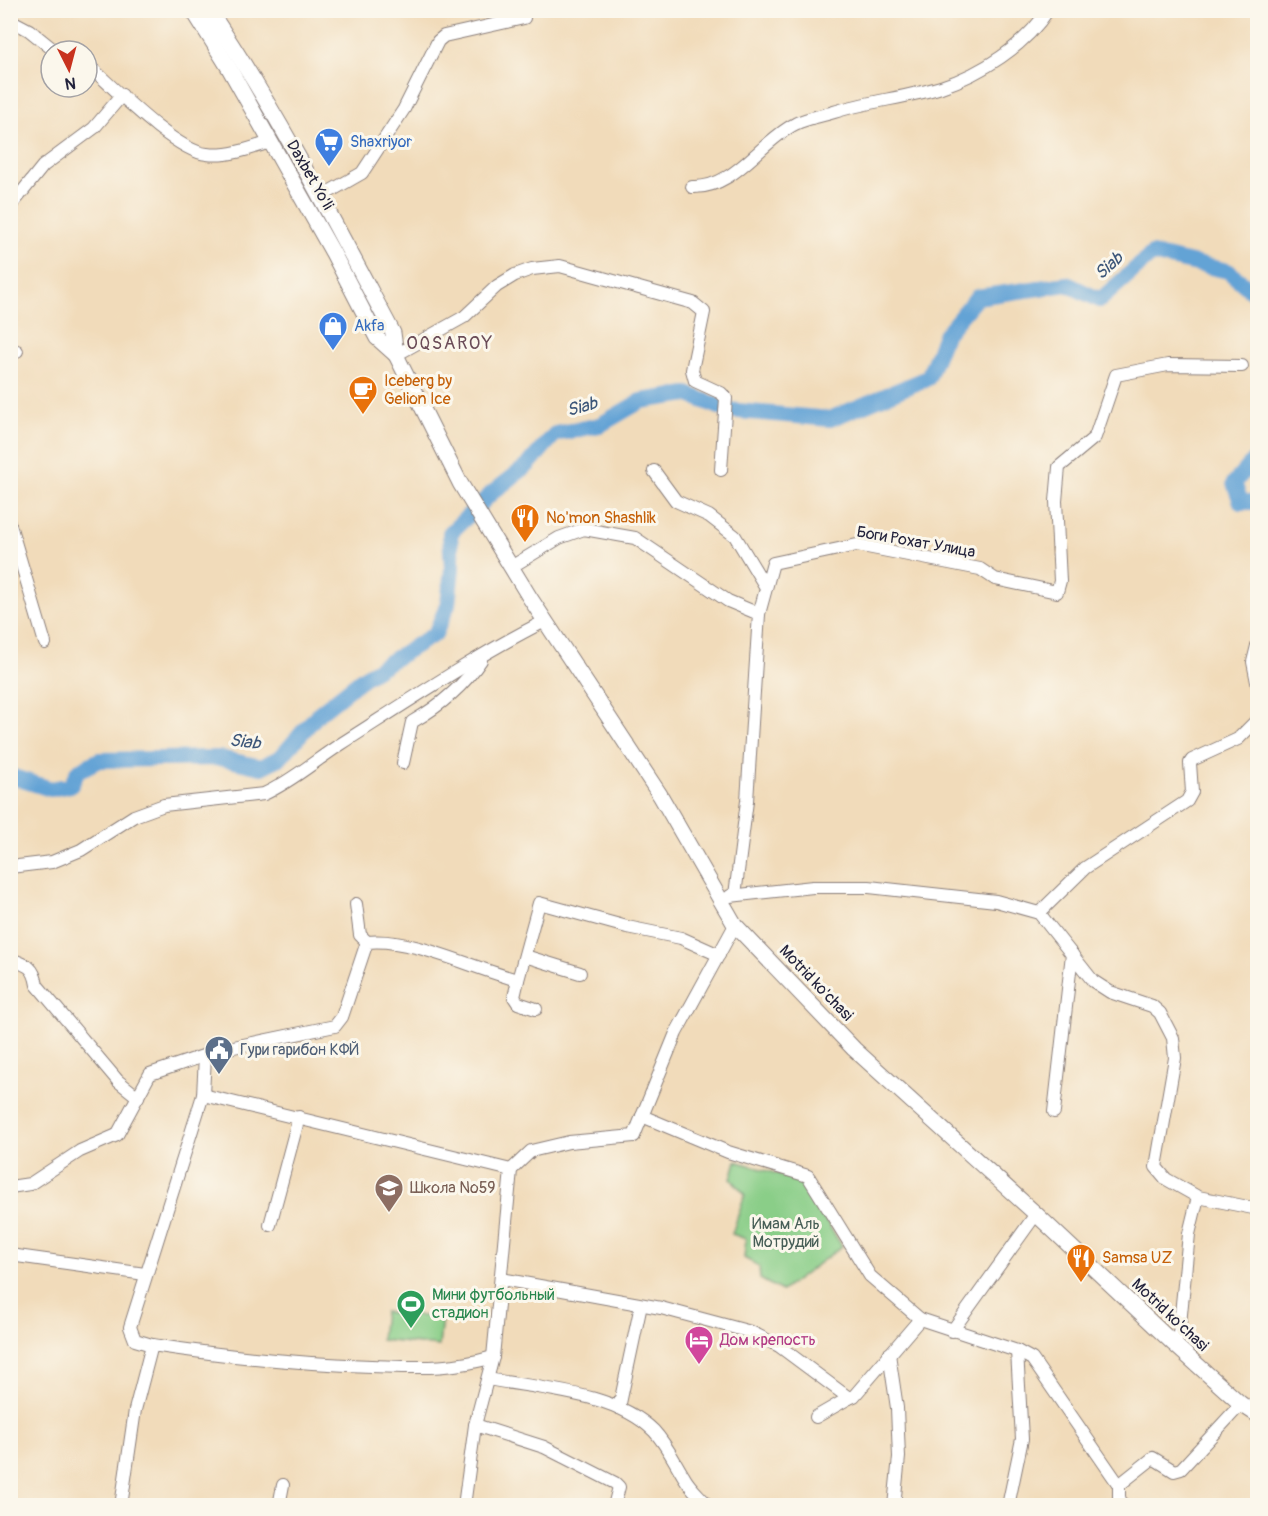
<svg xmlns="http://www.w3.org/2000/svg" width="1268" height="1516" font-family="Pangolin,sans-serif">
<style>
.green{fill:#8ace88;stroke:#567862;stroke-width:1.5}
.lines{fill:none;stroke-linecap:round;stroke-linejoin:round}
.river{stroke:#63a3d5;stroke-width:16}
.minor-casing{stroke:#8a7e7a;stroke-width:14}
.major-casing{stroke:#8a7e7a;stroke-width:17}
.minor{stroke:#fff;stroke-width:12}
.major{stroke:#fff;stroke-width:15}
.labels{text-anchor:middle;dominant-baseline:central;stroke-width:6;stroke-linejoin:round;paint-order:stroke}
.shop-label{font-size:16px;fill:#366cbe;stroke:#fbf7ec;text-anchor:start}
.street-label{font-size:16px;fill:#22223b;stroke:#fbf7ec}
.food-label{font-size:16px;fill:#c56008;stroke:#fbf7ec;text-anchor:start}
.service-label{font-size:16px;fill:#4e5e75;stroke:#fbf7ec;text-anchor:start}
.education-label{font-size:16px;fill:#785e54;stroke:#fbf7ec;text-anchor:start}
.park-label{font-size:16px;fill:#465e56;stroke:#fbf7ec}
.leisure-label{font-size:16px;fill:#27864d;stroke:#fbf7ec;text-anchor:start}
.hotel-label{font-size:16px;fill:#b23c85;stroke:#fbf7ec;text-anchor:start}
.water-label{font-size:18px;font-style:italic;fill:#3c5679;stroke:#fbf7ec}
.neighbourhood-label{font-size:18px;letter-spacing:1.5px;fill:#6a4b57;stroke:#fbf7ec}
</style>
<rect width="100%" height="100%" fill="#fbf7ec"/>
<filter id="ink" filterUnits="userSpaceOnUse"><feTurbulence type="fractalNoise" baseFrequency=".0167" numOctaves="2"/><feDisplacementMap in="SourceGraphic" scale="12" xChannelSelector="R" yChannelSelector="G"/><feConvolveMatrix kernelMatrix="1 2 1 2 8 2 1 2 1" color-interpolation-filters="sRGB"/></filter>
<filter id="wash" filterUnits="userSpaceOnUse"><feTurbulence type="fractalNoise" baseFrequency=".008" numOctaves="4" result="noise"/><feDisplacementMap in="SourceGraphic" scale="24" xChannelSelector="R" yChannelSelector="G"/><feGaussianBlur stdDeviation="1.35" result="paint"/><feColorMatrix in="noise" values="0 0 0 0 0 0 0 0 0 0 0 0 0 0 0 0 0 1.4 0 .05"/><feComposite in="paint" operator="in"/></filter>
<g filter="url(#wash)">
<rect width="100%" height="100%" fill="#f1dbba"/>
<g class="green">
<polygon points="736,1161 800,1181 842,1246 782,1291 760,1279 759,1266 744,1258 746,1239 732,1234 745,1194 731,1179"/>
<polygon points="384,1312 442,1318 439,1346 381,1340"/>
</g>
<g class="lines">
<g class="river">
<polyline points="1258,456 1234,483 1241,502 1258,502"/>
<polyline points="10,776 51,789 71,785 78,771 99,760 220,758 261,767 281,757 319,713 363,678 435,634 448,604 452,569 450,533 492,493 528,465 555,434 600,425 641,401 687,394 727,410 830,419 928,378 945,335 977,297 1067,284 1100,300 1152,254 1228,271 1258,296"/>
</g>
</g>
</g>
<g filter="url(#ink)">
<g class="lines">
<g class="minor-casing">
<g id="minor">
<polyline points="10,20 29,30 55,51"/>
<path d="M87,64C113,87 175,151 207,154C227,157 252,148 270,142"/>
<path d="M692,187C734,189 760,142 795,124C806,118 822,116 834,112C869,101 906,98 941,87C981,74 1025,46 1048,10"/>
<polyline points="320,197 362,173 404,109 438,41 444,36 524,18"/>
<polyline points="10,207 43,166 94,128 122,95"/>
<polyline points="10,350 17,351"/>
<polyline points="396,355 464,317 497,286 515,275 532,269 560,266 693,303 704,312 692,370 695,381 721,393 726,398 721,470"/>
<polyline points="654,471 676,501 709,516 735,536 765,586"/>
<polyline points="10,525 45,643"/>
<polyline points="511,567 559,538 584,529 635,538 728,601 759,614"/>
<polyline points="1258,642 1253,662 1258,687"/>
<path d="M403,763L412,722C440,706 463,687 481,660"/>
<path d="M10,867L52,862L81,850L134,816L164,805L264,794C291,782 316,760 341,744C407,702 474,657 545,621"/>
<polyline points="735,895 747,801 759,614 773,563 857,545 980,569 995,579 1057,592 1060,581 1056,501 1059,467 1095,437 1116,375 1168,365 1242,366"/>
<polyline points="730,896 813,887 869,887 996,901 1039,913 1093,981 1110,992 1152,1006 1160,1013 1173,1038 1175,1058 1156,1167 1166,1179 1198,1197 1189,1234 1179,1334 1174,1344"/>
<polyline points="356,904 360,935 367,942"/>
<polyline points="1039,913 1085,868 1187,801 1192,792 1190,763 1192,760 1238,739 1258,719"/>
<polyline points="525,956 580,973"/>
<path d="M10,959C28,965 34,967 37,985L118,1081L138,1097"/>
<polyline points="518,980 514,997 518,1003 536,1009"/>
<polyline points="203,1095 511,1170"/>
<polyline points="1054,1112 1072,954"/>
<polyline points="642,1116 728,1152 808,1176 870,1276 920,1319 1017,1351 1032,1359 1119,1485 1119,1497 1122,1506"/>
<path d="M10,1187L30,1184L80,1151L117,1135L150,1074L224,1049L335,1026L342,1017L367,942C412,937 473,969 518,980L539,903L627,927L681,938L719,955"/>
<polyline points="1198,1197 1258,1209"/>
<polyline points="270,1225 299,1117"/>
<polyline points="10,1255 145,1274"/>
<polyline points="501,1279 661,1308 751,1332 779,1346 849,1398 854,1396 920,1319"/>
<polyline points="952,1331 1036,1214"/>
<polyline points="152,1345 135,1340 130,1327 203,1095 205,1056"/>
<polyline points="889,1354 897,1408 899,1457 894,1506"/>
<path d="M488,1379C540,1389 615,1392 654,1431C667,1445 674,1461 684,1477C690,1488 700,1496 708,1506"/>
<polyline points="619,1408 641,1305"/>
<polyline points="816,1417 849,1398"/>
<polyline points="475,1425 544,1447 615,1483 619,1487 614,1506"/>
<polyline points="1119,1485 1153,1458 1174,1471 1181,1469 1241,1404"/>
<path d="M121,1506L135,1410L152,1345C225,1356 297,1364 371,1366C415,1367 450,1370 493,1357"/>
<polyline points="279,1506 283,1485"/>
<polyline points="464,1506 475,1425 493,1357 511,1170 531,1151 569,1142 634,1136 676,1033 735,925"/>
<polyline points="1008,1506 1022,1439 1017,1351"/>
</g>
</g>
<g class="major-casing">
<g id="major">
<polyline points="193,10 229,68 333,253 377,338 396,355"/>
<path d="M209,10C278,113 335,224 393,333L396,355L460,483L530,598L660,795L735,925L854,1049L1036,1214L1174,1344L1241,1404L1258,1415"/>
</g>
</g>
<use href="#minor" class="minor"/>
<use href="#major" class="major"/>
</g>
</g>
<defs>
<g id="supermarket-pin" transform="scale(1.5)"><path d="M0 17L-7.5 6A9.5 9.5 0 1 1 7.5 6Z" fill="#3f7fe0" stroke="#fbf7ec"/><path d="M-6-5.5h2.5l.6 2H6L4.5 2H-2.5L-4.4-4H-6ZM-1.5 3.2a1.3 1.3 0 1 0 .1 0ZM3 3.2a1.3 1.3 0 1 0 .1 0Z" fill="#fff"/></g>
<g id="shop-pin" transform="scale(1.5)"><path d="M0 17L-7.5 6A9.5 9.5 0 1 1 7.5 6Z" fill="#3f7fe0" stroke="#fbf7ec"/><path d="M-5-2.5h2.3a2.7 3.5 0 0 1 5.4 0H5L5.5 6h-11ZM-1.5-2.5h3a1.5 2.3 0 0 0-3 0Z" fill="#fff"/></g>
<g id="cafe-pin" transform="scale(1.5)"><path d="M0 17L-7.5 6A9.5 9.5 0 1 1 7.5 6Z" fill="#e8710a" stroke="#fbf7ec"/><path d="M-5.5-4.5H6V0H3Q3 3.5 0 3.5H-2.5Q-5.5 3.5-5.5 0ZM3-3.2v2h1.7v-2ZM-6 4.5H4V6H-6Z" fill="#fff"/></g>
<g id="restaurant-pin" transform="scale(1.5)"><path d="M0 17L-7.5 6A9.5 9.5 0 1 1 7.5 6Z" fill="#e8710a" stroke="#fbf7ec"/><path d="M-5-6h1v4h1v-4h1v4h1v-4h1v5L-1.5 .5V6h-2V.5L-5-1ZM5-6V6H3V1.5H1.5Q1.5-4 5-6Z" fill="#fff"/></g>
<g id="civic-pin" transform="scale(1.5)"><path d="M0 17L-7.5 6A9.5 9.5 0 1 1 7.5 6Z" fill="#5c6f8a" stroke="#fbf7ec"/><path d="M-.6-6.5H3V-4.5H.6V-3L4-1V1h2V6H-6V1h2V-1L-.6-3ZM-1.2 2.5V6h2.4V2.5Z" fill="#fff"/></g>
<g id="school-pin" transform="scale(1.5)"><path d="M0 17L-7.5 6A9.5 9.5 0 1 1 7.5 6Z" fill="#8d6e63" stroke="#fbf7ec"/><path d="M0-5L7-2L0 1L-7-2ZM-4 1L0 2.5L4 1V4Q0 6-4 4Z" fill="#fff"/></g>
<g id="stadium-pin" transform="scale(1.5)"><path d="M0 17L-7.5 6A9.5 9.5 0 1 1 7.5 6Z" fill="#2e9e5b" stroke="#fbf7ec"/><path d="M0-5a6.5 5 0 1 0 0 10a6.5 5 0 1 0 0-10ZM-3.5-1.8h7v3.6h-7Z" fill="#fff"/></g>
<g id="hotel-pin" transform="scale(1.5)"><path d="M0 17L-7.5 6A9.5 9.5 0 1 1 7.5 6Z" fill="#d1479c" stroke="#fbf7ec"/><path d="M-6-4.5h1.5V1H6V5H4.5V3h-9V5H-6ZM-4 0a1.8 1.8 0 1 1 3.6 0ZM.5 0V-2.5h3Q6-2.5 6 0Z" fill="#fff"/></g>
</defs>
<g fill-rule="evenodd">
<use href="#supermarket-pin" x="329" y="142"/>
<use href="#shop-pin" x="333" y="326"/>
<use href="#cafe-pin" x="363" y="390"/>
<use href="#restaurant-pin" x="525" y="518"/>
<use href="#civic-pin" x="219" y="1050"/>
<use href="#school-pin" x="389" y="1188"/>
<use href="#restaurant-pin" x="1081" y="1258"/>
<use href="#stadium-pin" x="411" y="1304"/>
<use href="#hotel-pin" x="699" y="1340"/>
</g>
<g class="labels">
<g class="shop-label">
<text x="350" y="142">Shaxriyor</text>
<text x="354" y="326">Akfa</text>
</g>
<g class="street-label">
<text transform="translate(310 175) rotate(60)">Daxbet Yo'li</text>
<text transform="translate(916 542) rotate(10)">Боги Рохат Улица</text>
<text transform="translate(816 983) rotate(46)">Motrid ko'chasi</text>
<text transform="translate(1170 1315) rotate(43)">Motrid ko'chasi</text>
</g>
<g class="food-label">
<text x="384" y="381">Iceberg by<tspan x="384" dy="18">Gelion Ice</tspan></text>
<text x="546" y="518">No'mon Shashlik</text>
<text x="1102" y="1258">Samsa UZ</text>
</g>
<g class="service-label">
<text x="240" y="1050">Гури гарибон КФЙ</text>
</g>
<g class="education-label">
<text x="410" y="1188">Школа №59</text>
</g>
<g class="park-label">
<text x="786" y="1224">Имам Аль<tspan x="786" dy="18">Мотрудий</tspan></text>
</g>
<g class="leisure-label">
<text x="432" y="1295">Мини футбольный<tspan x="432" dy="18">стадион</tspan></text>
</g>
<g class="hotel-label">
<text x="720" y="1340">Дом крепость</text>
</g>
<g class="water-label">
<text transform="translate(1109 266) rotate(-41)">Siab</text>
<text transform="translate(582 407) rotate(-15)">Siab</text>
<text transform="translate(245 742) rotate(7)">Siab</text>
</g>
<g class="neighbourhood-label">
<text x="450" y="343">OQSAROY</text>
</g>
</g>
<rect width="1268" height="1516" fill="none" stroke="#fbf7ec" stroke-width="36"/>
<g transform="translate(69 69) rotate(174)"><circle r="28" fill="#fbf7ec" stroke="#a4a2a5" stroke-width="1.5"/>
<path d="M0-4.5L10 22L0 15L-10 22Z" fill="#c8321e"/>
<text y="-9" font-size="16" font-weight="bold" text-anchor="middle" fill="#22223b">N</text>
</g>
</svg>
